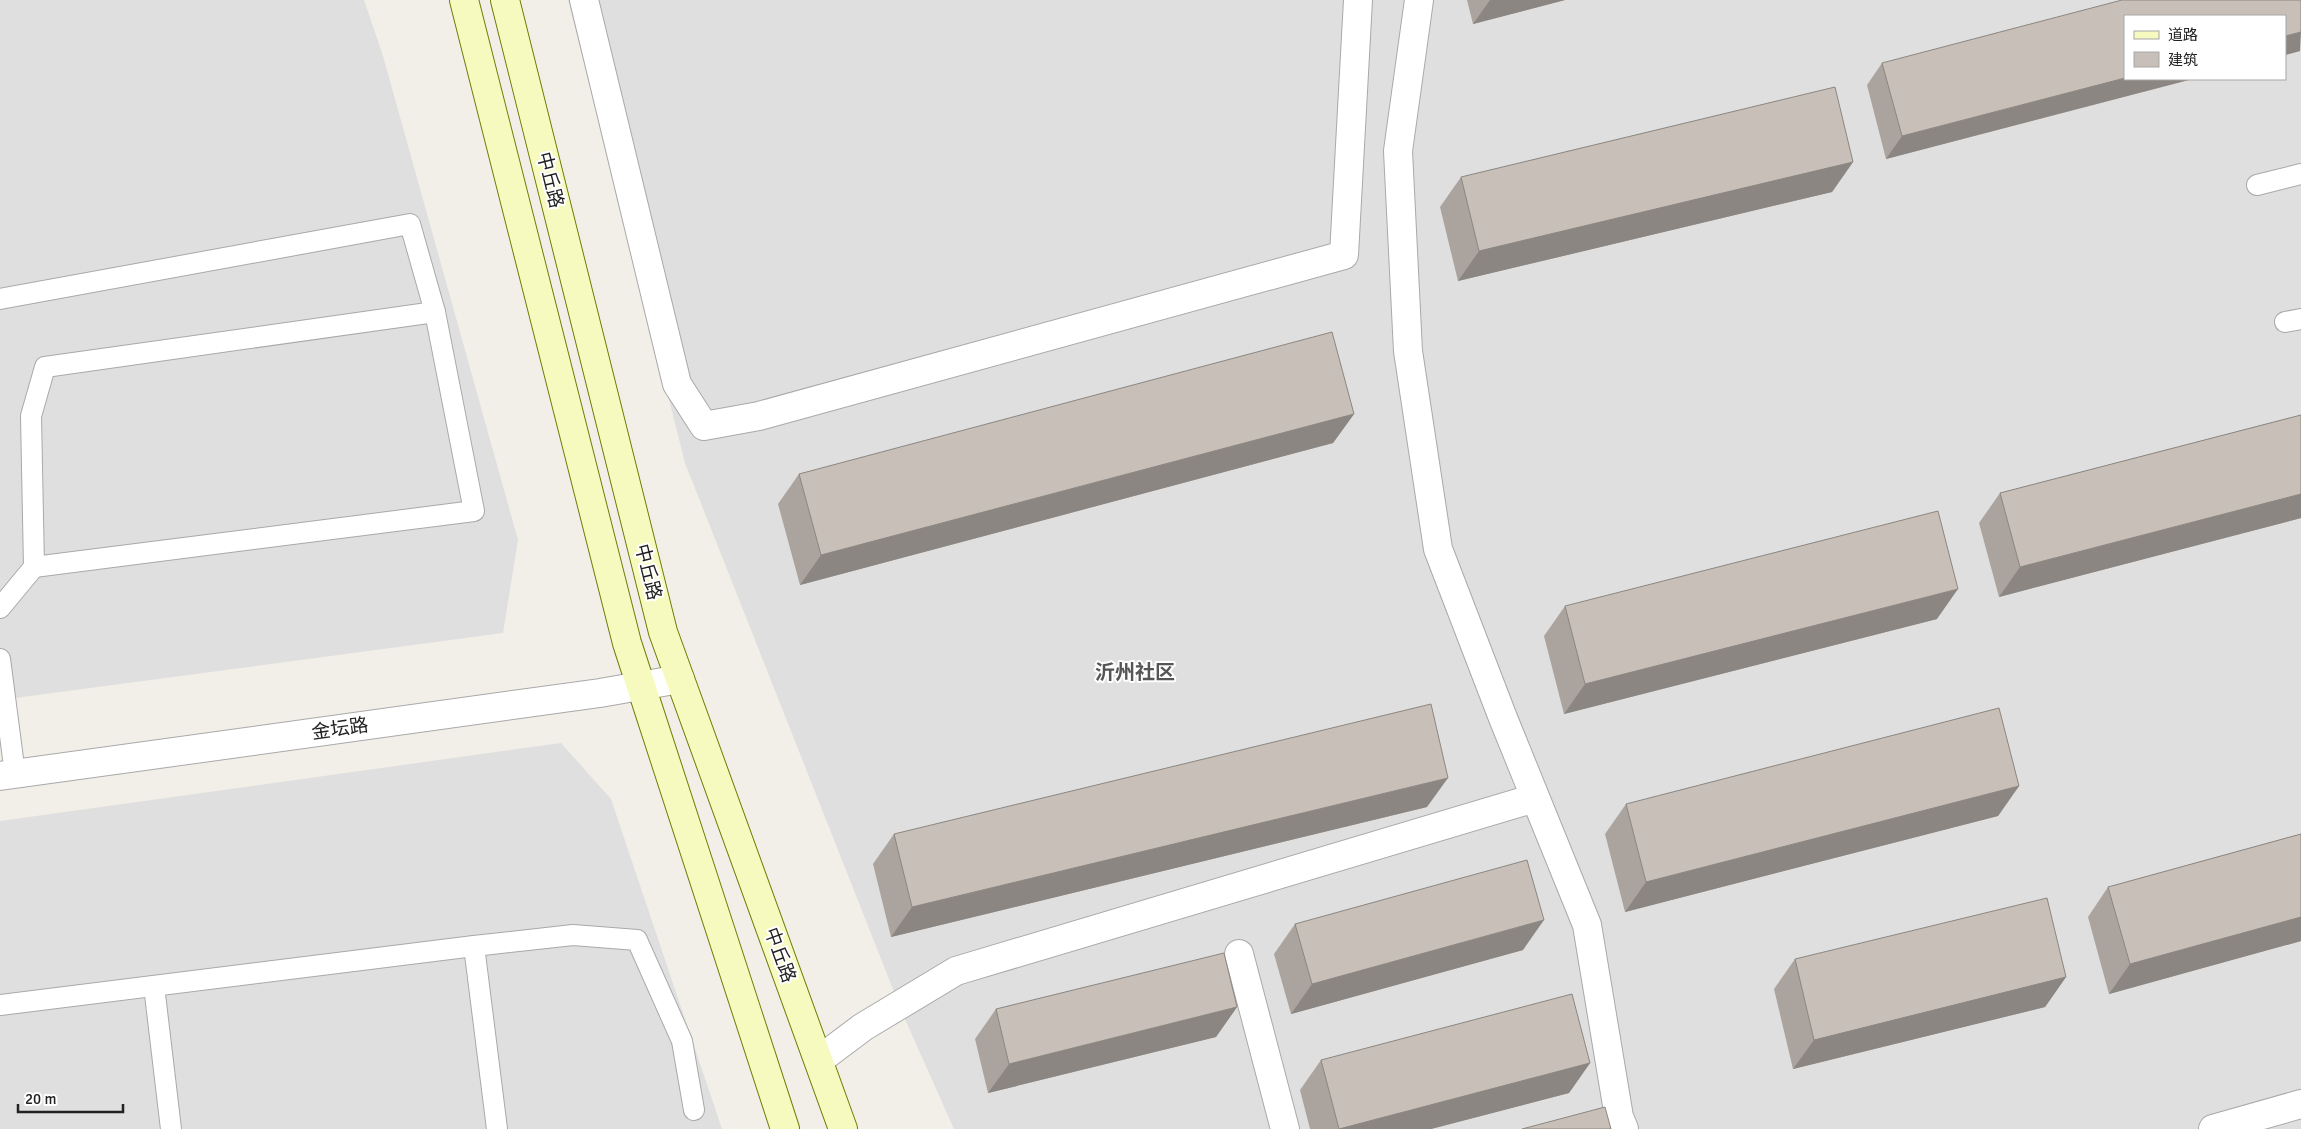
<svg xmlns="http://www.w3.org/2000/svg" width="2301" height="1129" font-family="Signika,'Noto Sans SC',sans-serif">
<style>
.residential{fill:#e0dfdf;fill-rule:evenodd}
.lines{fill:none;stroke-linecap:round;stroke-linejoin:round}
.lane-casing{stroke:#a9a9a9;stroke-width:22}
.street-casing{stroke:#a9a9a9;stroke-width:30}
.secondary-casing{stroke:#707d05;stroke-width:30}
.lane{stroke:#fff;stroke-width:20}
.street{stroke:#fff;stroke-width:28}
.secondary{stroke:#f7fabf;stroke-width:28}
.wall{fill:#aba49e}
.shaded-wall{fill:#8b8681}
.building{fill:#c7bfb8;stroke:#8b8681}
.labels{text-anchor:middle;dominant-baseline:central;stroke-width:4;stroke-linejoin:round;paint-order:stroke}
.street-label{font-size:19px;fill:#222;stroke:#fff}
.neighbourhood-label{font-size:20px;font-weight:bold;fill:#555;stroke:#fff}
</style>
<rect width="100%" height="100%" fill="#f2efe9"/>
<g class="residential">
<polygon points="0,0 364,0 383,56 518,540 503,633 0,700"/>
<path d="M568,0H2301V1129H954L904,1017L685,463ZM2125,16H2285V79H2125Z"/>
<polygon points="561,743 611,799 722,1129 0,1129 0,821"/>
</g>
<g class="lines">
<g class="lane-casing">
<g id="lane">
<polyline points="2257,185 2301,174"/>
<polyline points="0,299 410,224 435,312 474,511 34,567"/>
<polyline points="2285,322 2301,319"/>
<polyline points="0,608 34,567 31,416 45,367 435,312"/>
<polyline points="0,659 15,774"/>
<polyline points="474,946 497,1129"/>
<polyline points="154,986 171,1129"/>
<polyline points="0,1005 474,946 573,935 637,940 682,1041 694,1110"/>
</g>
</g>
<g class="street-casing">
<g id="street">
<polyline points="584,0 677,384 704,426 759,416 1344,255 1358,0"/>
<polyline points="1419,0 1398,151 1408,351 1438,549 1503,718 1587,925 1619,1117 1624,1129"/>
<polyline points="0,776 600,693 680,679"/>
<polyline points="1239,954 1285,1129"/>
<polyline points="819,1060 863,1027 956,971 1535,798"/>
<polyline points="2213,1129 2301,1104"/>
</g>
</g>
<g class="secondary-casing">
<g id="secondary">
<polyline points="464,0 627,643 785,1129"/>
<polyline points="505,0 663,632 843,1129"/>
</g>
</g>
<use href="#lane" class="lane"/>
<use href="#street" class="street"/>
<use href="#secondary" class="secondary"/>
</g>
<g class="wall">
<polygon points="1467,0 1565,0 1473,24"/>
<polygon points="2300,51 1886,159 1867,85 1882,63"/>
<polygon points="1853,162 1832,192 1458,281 1440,207 1461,177"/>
<polygon points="1354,414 1333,443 800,585 778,504 799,474"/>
<polygon points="2301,415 2301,518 1999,597 1979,523 2000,493"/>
<polygon points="1565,606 1937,619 1564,714 1544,636"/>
<polygon points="2019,786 1998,816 1625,912 1605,834 1626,804"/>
<polygon points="1427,807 891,937 873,864 894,834"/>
<polygon points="2301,834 2301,941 2109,994 2088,917 2108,887"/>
<polygon points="1295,924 1523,950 1291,1014 1274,954"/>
<polygon points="1795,959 2066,977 2045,1007 1793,1069 1774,989"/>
<polygon points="1237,1007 1216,1037 988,1093 975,1039 996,1009"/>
<polygon points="1321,1060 1590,1063 1569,1093 1431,1129 1310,1129 1300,1090"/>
</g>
<g class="shaded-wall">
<polygon points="1490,0 1565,0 1473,24"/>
<polygon points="2301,32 2300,51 2285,55 2285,36"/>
<polygon points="2125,78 2192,79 1886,159 1902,136"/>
<polygon points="1853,162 1832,192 1458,281 1479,251"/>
<polygon points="1354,414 1333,443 800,585 821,555"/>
<polygon points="2301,494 2301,518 1999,597 2020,567"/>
<polygon points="1958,589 1937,619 1564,714 1585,684"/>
<polygon points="1448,778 1427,807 891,937 912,907"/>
<polygon points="2019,786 1998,816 1625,912 1646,882"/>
<polygon points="2301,917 2301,941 2109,994 2130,964"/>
<polygon points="1544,920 1523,950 1291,1014 1312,984"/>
<polygon points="2066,977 2045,1007 1793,1069 1814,1040"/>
<polygon points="1237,1007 1216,1037 988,1093 1009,1064"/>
<polygon points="1590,1063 1569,1093 1431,1129 1339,1129"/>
</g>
<g class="building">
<polygon points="2122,0 2301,0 2301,32 2285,36 2285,16 2125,16 2125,78 1902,136 1882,63"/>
<polygon points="1835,87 1853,162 1479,251 1461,177"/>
<polygon points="1332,332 1354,414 821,555 799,474"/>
<polygon points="2301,415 2301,494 2020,567 2000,493"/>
<polygon points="1938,511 1958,589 1585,684 1565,606"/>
<polygon points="1431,704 1448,778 912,907 894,834"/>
<polygon points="1999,708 2019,786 1646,882 1626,804"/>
<polygon points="2301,834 2301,917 2130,964 2108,887"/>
<polygon points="1527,860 1544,920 1312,984 1295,924"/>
<polygon points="2047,898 2066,977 1814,1040 1795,959"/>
<polygon points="1224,953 1237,1007 1009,1064 996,1009"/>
<polygon points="1572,994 1590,1063 1339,1129 1321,1060"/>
<polygon points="1605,1107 1611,1129 1522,1129"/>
</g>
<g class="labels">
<g class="street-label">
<text transform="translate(550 180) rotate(76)">中丘路</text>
<text transform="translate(648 572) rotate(76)">中丘路</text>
<text transform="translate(340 729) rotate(-8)">金坛路</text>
<text transform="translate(780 955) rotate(70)">中丘路</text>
</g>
<g class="neighbourhood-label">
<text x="1135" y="672">沂州社区</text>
</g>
</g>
<rect x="2124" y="15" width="162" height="65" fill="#ffffff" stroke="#a7a7a7"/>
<rect x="2134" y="31" width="25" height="8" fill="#f7fabf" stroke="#a7a7a7"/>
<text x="2168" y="40" font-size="15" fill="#222222">道路</text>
<rect x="2134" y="52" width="25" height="15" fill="#c7bfb8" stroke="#a7a7a7"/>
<text x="2168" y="65" font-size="15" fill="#222222">建筑</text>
<path d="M18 1104v8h105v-8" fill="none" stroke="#222222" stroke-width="2.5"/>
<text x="25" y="1104" font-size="15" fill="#222222" stroke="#ffffff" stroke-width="4" paint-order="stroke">20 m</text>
</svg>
